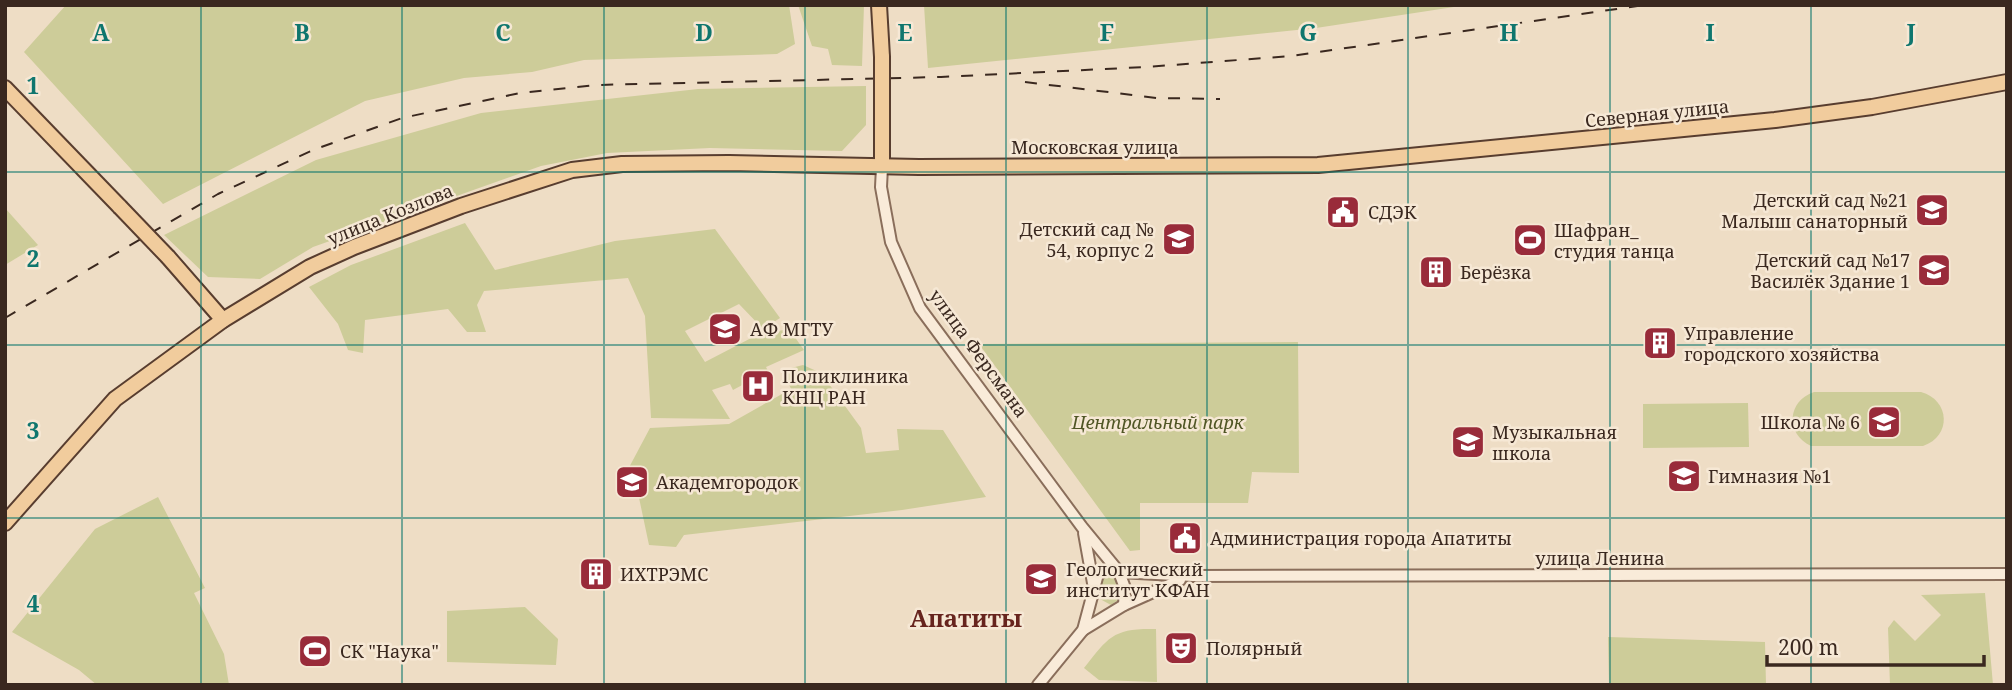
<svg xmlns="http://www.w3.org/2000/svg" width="2012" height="690" font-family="'Noto Serif',serif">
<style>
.green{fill:#cdcc99}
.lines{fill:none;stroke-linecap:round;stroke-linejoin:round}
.minor-casing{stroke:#8a6e5b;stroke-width:14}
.major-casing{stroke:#583d2f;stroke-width:18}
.minor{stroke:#f9ebd9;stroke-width:10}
.major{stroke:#f1cc9d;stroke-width:14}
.rail{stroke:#3a281f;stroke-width:2;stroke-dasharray:12 12;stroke-linecap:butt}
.major-bridge-casing{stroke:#583d2f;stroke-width:18;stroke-linecap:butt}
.major-bridge{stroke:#f1cc9d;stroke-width:14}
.grid{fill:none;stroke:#0f766e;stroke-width:2;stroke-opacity:0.55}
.labels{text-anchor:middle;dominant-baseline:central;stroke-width:5;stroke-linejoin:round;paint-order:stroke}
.street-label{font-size:18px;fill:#3a281f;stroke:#f6e8d5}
.poi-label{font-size:18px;fill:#3a281f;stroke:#f6e8d5;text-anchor:start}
.park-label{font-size:18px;font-style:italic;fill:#505625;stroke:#f6e8d5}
.district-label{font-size:24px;font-weight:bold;fill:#67241e;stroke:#f6e8d5}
.grid-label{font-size:23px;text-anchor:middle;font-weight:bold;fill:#0f766e;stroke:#f6e8d5;stroke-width:5;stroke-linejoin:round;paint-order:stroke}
</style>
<rect width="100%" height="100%" fill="#eeddc5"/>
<g class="green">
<polygon points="66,5 789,5 795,44 777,54 584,60 532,72 464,78 365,101 163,204 24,52"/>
<polygon points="798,5 864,5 862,66 832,65 828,49 812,46"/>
<polygon points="924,5 1467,5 1316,28 928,68"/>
<polygon points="866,86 866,125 842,151 710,148 607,153 541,166 313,247 260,279 208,277 164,235 316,160 481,113 698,89"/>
<polygon points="5,208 38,245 5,265"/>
<polygon points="465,223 495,270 615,241 715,229 780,318 763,329 739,304 685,331 705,362 757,335 789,329 804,350 766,367 768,371 733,390 730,384 712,390 730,419 651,418 645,316 628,278 484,291 477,305 486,332 467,332 448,309 365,320 363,353 348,350 338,324 309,287 351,265"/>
<polygon points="1298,342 1299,473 1252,472 1248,503 1140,503 1140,550 1130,551 979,344"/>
<polygon points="803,365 821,373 861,428 866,453 899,450 897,429 943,430 986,497 902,510 684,535 676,547 649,545 638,493 625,475 650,428 729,424 791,389 783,370"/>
<path d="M1814,392H1921C1950,400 1952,436 1923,446H1811C1785,434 1787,401 1814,392Z"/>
<polygon points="1748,403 1749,447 1643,448 1643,404"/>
<polygon points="158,497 205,588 194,593 224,654 229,685 97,685 79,670 12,632 95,529"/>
<path d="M1113,573C1122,580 1120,591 1118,600L1111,605L1100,599L1102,576Z"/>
<polygon points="1985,593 1993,685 1890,685 1888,628 1894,620 1915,641 1941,615 1921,595"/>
<polygon points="525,607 558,639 556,665 447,662 447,611"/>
<path d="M1156,629L1157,682L1099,680L1084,668C1109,636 1114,628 1156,629Z"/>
<polygon points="1608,637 1765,642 1766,685 1609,685"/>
</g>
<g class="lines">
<g class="minor-casing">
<g id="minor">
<polyline points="882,167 881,187 891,242 920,308 1082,527 1119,572 1125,588 1124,605"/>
<polyline points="1084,533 1093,583"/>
<polyline points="1119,572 1193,576 2007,574"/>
<polyline points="1083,630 1124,605 1180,580"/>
<polyline points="1038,685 1083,630 1098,574 1106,570 1116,569"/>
</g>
</g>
<g class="major-casing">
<g id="major">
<polyline points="879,5 882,57"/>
<polyline points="5,88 120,207"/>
<polyline points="882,167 882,101"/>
<polyline points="168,257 223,320"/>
<polyline points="5,523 115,399 223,320 310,267 354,247 461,206 572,170 622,164 729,163 919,167 1318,165 1775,120 1872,107 2007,82"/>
</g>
</g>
<use href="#minor" class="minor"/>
<use href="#major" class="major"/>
<g class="rail">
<polyline points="1025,82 1157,98 1220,99"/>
<polyline points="5,318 218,194 313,150 402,118 520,93 597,85 941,77 1146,67 1291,56 1644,5"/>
</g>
<g class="major-bridge-casing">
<g id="major-bridge">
<polyline points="882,57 882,101"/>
<polyline points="120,207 168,257"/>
</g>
</g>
<use href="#major-bridge" class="major-bridge"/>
</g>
<path class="grid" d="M201,5V685M402,5V685M604,5V685M805,5V685M1006,5V685M1207,5V685M1408,5V685M1610,5V685M1811,5V685M5,172H2007M5,345H2007M5,518H2007"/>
<defs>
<g id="school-square" transform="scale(1.75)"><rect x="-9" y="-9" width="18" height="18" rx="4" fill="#992b3a" stroke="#f6e8d5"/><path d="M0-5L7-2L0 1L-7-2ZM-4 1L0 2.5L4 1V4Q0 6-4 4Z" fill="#fff"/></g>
<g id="civic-square" transform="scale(1.75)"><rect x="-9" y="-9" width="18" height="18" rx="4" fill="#992b3a" stroke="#f6e8d5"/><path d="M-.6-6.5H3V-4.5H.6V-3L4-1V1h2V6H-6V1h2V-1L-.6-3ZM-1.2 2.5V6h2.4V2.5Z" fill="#fff"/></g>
<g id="stadium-square" transform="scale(1.75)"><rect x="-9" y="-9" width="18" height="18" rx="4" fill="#992b3a" stroke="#f6e8d5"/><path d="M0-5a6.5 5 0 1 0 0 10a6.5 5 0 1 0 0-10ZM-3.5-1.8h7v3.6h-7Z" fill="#fff"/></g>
<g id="building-square" transform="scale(1.75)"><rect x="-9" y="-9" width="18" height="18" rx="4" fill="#992b3a" stroke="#f6e8d5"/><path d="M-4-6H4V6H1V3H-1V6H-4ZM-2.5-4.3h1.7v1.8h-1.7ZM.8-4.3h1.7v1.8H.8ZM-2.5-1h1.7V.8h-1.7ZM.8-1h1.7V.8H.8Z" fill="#fff"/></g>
<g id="university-square" transform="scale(1.75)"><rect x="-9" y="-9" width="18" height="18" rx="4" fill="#992b3a" stroke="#f6e8d5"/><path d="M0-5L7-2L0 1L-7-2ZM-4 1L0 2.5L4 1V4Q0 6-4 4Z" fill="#fff"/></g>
<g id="hospital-square" transform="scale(1.75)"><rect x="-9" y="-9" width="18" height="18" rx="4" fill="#992b3a" stroke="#f6e8d5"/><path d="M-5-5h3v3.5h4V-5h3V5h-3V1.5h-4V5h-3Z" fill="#fff"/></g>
<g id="theatre-square" transform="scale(1.75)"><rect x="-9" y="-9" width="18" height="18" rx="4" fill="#992b3a" stroke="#f6e8d5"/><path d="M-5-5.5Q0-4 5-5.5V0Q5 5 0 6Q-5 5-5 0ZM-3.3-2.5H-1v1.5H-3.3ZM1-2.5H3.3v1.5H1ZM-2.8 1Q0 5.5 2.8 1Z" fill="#fff"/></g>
</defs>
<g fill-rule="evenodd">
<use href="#school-square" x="1932" y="210"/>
<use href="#civic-square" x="1343" y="212"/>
<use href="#school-square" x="1179" y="239"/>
<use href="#stadium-square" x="1530" y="240"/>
<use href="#school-square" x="1934" y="270"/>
<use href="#building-square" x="1436" y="272"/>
<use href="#university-square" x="725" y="329"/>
<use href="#building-square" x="1660" y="343"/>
<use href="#hospital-square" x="758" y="386"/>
<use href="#school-square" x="1884" y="422"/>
<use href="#school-square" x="1468" y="442"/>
<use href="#school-square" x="1684" y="476"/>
<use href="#university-square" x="632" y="482"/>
<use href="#civic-square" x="1185" y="538"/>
<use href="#building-square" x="596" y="574"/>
<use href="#university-square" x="1041" y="579"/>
<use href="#theatre-square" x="1181" y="648"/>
<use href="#stadium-square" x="315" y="651"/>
</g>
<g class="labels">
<g class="street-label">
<text transform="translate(1657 113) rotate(-6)">Северная улица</text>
<text x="1095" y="147">Московская улица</text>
<text transform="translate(390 214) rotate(-22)">улица Козлова</text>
<text transform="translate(979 353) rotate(54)">улица Ферсмана</text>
<text x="1600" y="558">улица Ленина</text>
</g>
<g class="poi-label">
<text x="1908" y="200" text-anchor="end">Детский сад №21<tspan x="1908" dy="21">Малыш санаторный</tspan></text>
<text x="1368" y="212">СДЭК</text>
<text x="1154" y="229" text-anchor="end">Детский сад №<tspan x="1154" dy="21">54, корпус 2</tspan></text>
<text x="1554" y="230">Шафран_<tspan x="1554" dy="21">студия танца</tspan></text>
<text x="1910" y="260" text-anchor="end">Детский сад №17<tspan x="1910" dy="21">Василёк Здание 1</tspan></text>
<text x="1460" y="272">Берёзка</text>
<text x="750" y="329">АФ МГТУ</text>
<text x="1684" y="333">Управление<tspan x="1684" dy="21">городского хозяйства</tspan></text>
<text x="782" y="376">Поликлиника<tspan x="782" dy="21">КНЦ РАН</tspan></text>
<text x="1860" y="422" text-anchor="end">Школа № 6</text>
<text x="1492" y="432">Музыкальная<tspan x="1492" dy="21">школа</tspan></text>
<text x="1708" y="476">Гимназия №1</text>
<text x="656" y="482">Академгородок</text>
<text x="1210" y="538">Администрация города Апатиты</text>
<text x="1066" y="569">Геологический<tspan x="1066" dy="21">институт КФАН</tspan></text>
<text x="620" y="574">ИХТРЭМС</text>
<text x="1206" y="648">Полярный</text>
<text x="340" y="651">СК "Наука"</text>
</g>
<g class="park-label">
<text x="1158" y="422">Центральный парк</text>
</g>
<g class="district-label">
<text x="966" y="617">Апатиты</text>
</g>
</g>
<g class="grid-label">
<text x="101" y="41">A</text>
<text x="302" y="41">B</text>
<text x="503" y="41">C</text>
<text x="704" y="41">D</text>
<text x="905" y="41">E</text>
<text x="1107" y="41">F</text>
<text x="1308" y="41">G</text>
<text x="1509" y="41">H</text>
<text x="1710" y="41">I</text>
<text x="1911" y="41">J</text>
<text x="33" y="94">1</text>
<text x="33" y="267">2</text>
<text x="33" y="439">3</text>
<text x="33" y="612">4</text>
</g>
<rect width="2012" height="690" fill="none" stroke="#3a281f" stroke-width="14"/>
<path d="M1767 655v10h217v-10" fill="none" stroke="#3a281f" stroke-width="3.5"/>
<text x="1778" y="655" font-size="21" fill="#3a281f" stroke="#f6e8d5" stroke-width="5" paint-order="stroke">200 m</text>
</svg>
